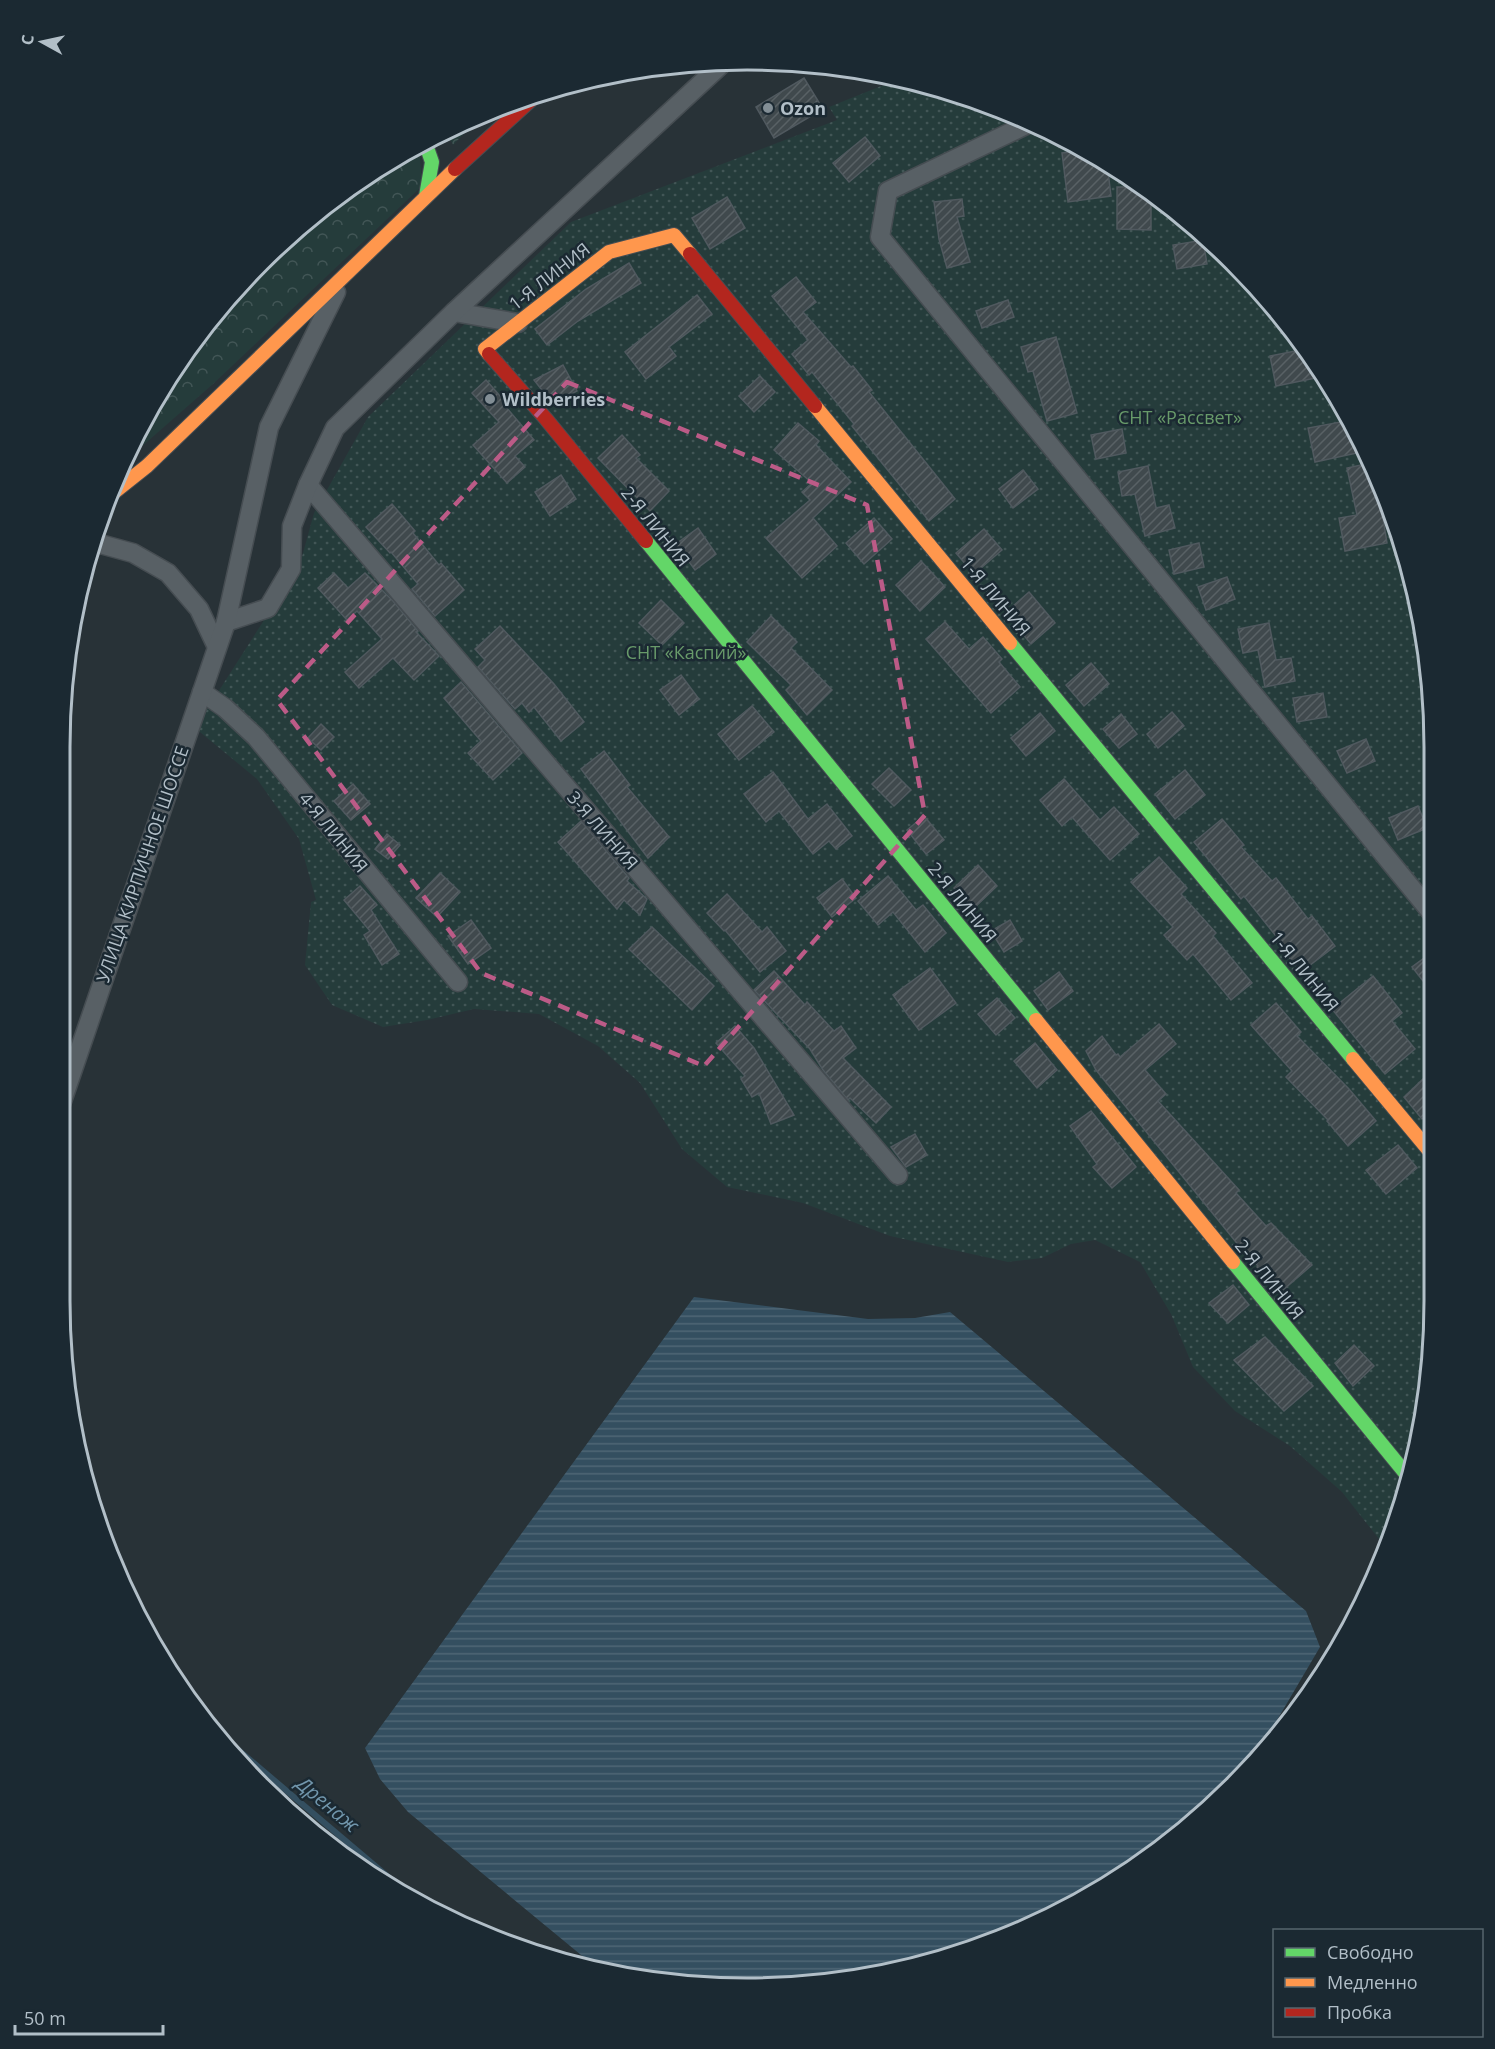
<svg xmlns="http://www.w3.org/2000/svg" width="1495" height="2049" font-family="'Open Sans',sans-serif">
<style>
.forest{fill:url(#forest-crowns)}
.garden{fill:url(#garden-dots)}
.water{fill:url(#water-rules)}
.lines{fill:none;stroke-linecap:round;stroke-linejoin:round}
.stream{stroke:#344f60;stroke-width:6}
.building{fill:url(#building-hatch);stroke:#50595f;stroke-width:1.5}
.street-casing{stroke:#464d52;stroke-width:21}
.fast-casing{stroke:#464d52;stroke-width:16}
.slow-casing{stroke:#464d52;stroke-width:16}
.jam-casing{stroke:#464d52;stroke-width:16}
.street{stroke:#586065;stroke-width:18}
.fast{stroke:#63d668;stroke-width:14}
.slow{stroke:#ff974d;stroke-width:14}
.jam{stroke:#b3261e;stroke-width:14}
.marked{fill:none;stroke:#bc5b87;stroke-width:4.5;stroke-dasharray:12 8;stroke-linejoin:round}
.poi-dot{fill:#828e95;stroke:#1b2932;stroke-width:2}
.labels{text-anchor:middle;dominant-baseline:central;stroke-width:5;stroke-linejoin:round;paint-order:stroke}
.poi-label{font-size:18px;font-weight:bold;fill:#b2bfc8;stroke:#1b2932;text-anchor:start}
.street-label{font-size:18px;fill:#b2bfc8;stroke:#1b2932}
.park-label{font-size:18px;fill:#689a6a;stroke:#1b2932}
.water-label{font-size:20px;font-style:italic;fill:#7196ac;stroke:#1b2932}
.rim{fill:none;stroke:#b2bfc8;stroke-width:3}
</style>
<defs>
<pattern id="forest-crowns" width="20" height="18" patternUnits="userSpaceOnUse" patternTransform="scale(1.5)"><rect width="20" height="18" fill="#253c3b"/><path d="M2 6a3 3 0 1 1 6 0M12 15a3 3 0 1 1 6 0" fill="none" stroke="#425656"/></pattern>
<pattern id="garden-dots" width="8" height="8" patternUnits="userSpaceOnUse" patternTransform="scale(1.5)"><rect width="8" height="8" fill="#253c3b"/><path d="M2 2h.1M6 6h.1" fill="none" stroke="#425656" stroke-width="1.8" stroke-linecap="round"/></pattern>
<pattern id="water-rules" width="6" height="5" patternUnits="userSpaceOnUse" patternTransform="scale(1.5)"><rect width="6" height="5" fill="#344f60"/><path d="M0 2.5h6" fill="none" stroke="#4f6775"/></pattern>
<pattern id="building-hatch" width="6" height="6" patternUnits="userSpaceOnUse" patternTransform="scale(1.5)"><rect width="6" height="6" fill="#40494d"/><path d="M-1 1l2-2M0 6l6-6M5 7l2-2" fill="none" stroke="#596165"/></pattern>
</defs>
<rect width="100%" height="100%" fill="#283237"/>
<g class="forest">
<polygon points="480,117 453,145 446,130"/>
<polygon points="419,146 422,186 213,384 124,462 176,366 231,294 329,202"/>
</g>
<polygon class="garden" points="896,80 968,96 1091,152 1201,230 1293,329 1383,484 1429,657 1433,1347 1411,1480 1386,1548 1342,1492 1290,1446 1235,1411 1193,1367 1171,1314 1140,1262 1095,1240 1071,1244 1042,1258 1008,1262 890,1236 803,1203 727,1187 682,1149 640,1083 598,1046 539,1014 474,1009 427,1020 383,1027 332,1005 305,965 311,902 316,900 299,839 257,779 195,728 300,564 314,513 368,417 571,222 837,120 829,107"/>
<polygon class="water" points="694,1297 868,1319 915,1318 950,1312 1306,1611 1320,1647 1247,1771 1166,1847 1011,1937 837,1983 657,1983 598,1969 408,1812 380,1779 365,1748"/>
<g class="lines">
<polyline class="stream" points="223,1737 412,1897"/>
</g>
<g class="building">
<polygon points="804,78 823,109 774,138 756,107"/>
<polygon points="865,137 880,156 849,182 833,163"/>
<polygon points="1086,150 1107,163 1111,196 1068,202 1062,153"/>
<polygon points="1117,187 1139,187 1151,195 1151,230 1117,229"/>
<polygon points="727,197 745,228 710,249 692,218"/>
<polygon points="962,199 964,216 957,217 970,262 947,268 939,239 934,202"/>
<polygon points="1203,240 1207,264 1177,269 1173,245"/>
<polygon points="629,263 641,283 578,321 547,345 535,329 586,289"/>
<polygon points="796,277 816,302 803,312 851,367 853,366 872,390 869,392 955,499 929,521 852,426 854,424 812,372 809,375 792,354 808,340 772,296"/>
<polygon points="697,295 712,314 669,347 676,356 646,379 625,352"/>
<polygon points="1008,300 1014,317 982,328 976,311"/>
<polygon points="1056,337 1077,413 1047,421 1033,371 1028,372 1021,347"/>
<polygon points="1305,349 1313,364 1316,378 1276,386 1270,356"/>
<polygon points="563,365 577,391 553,404 534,380"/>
<polygon points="760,376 775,392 754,412 739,396"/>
<polygon points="486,380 508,405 506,407 534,440 515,456 525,467 507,483 473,445 499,422 472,393"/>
<polygon points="1346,421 1352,432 1357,453 1315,462 1308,428"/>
<polygon points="798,423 819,441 816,445 851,482 813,518 837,546 802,578 766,538 810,500 802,492 812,483 774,450"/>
<polygon points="1122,429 1126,453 1096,459 1091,435"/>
<polygon points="622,435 640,455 636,458 669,491 650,511 598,458"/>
<polygon points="1370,463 1383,486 1378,488 1387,543 1345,551 1339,518 1357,515 1347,468"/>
<polygon points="1148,466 1156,508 1169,505 1175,528 1145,536 1135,494 1122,496 1118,472"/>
<polygon points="1023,470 1038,489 1013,508 999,489"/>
<polygon points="561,475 576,499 550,516 535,492"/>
<polygon points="392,504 415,531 413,533 439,565 441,563 464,590 435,616 412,589 418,584 391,552 390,553 366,527"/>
<polygon points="874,518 892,539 864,564 846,543"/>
<polygon points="698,528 716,554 695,570 676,544"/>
<polygon points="984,529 1002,550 974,574 956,553"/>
<polygon points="1199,543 1204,567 1174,574 1169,550"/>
<polygon points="921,561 945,587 920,611 896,585"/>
<polygon points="334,573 348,588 365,573 393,601 418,631 416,632 439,656 414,680 393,658 359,688 345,672 382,639 357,611 347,620 318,588"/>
<polygon points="1227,577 1235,599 1206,610 1198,587"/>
<polygon points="1029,592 1055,623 1031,644 1005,613"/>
<polygon points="661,600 684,623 662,645 639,623"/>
<polygon points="771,616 797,642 791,648 832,690 807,715 786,690 791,685 747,642"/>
<polygon points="945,622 969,649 983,637 1002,659 999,662 1020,687 991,713 926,639"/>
<polygon points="1269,623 1276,660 1291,658 1295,681 1265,687 1258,650 1243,653 1238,629"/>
<polygon points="500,626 554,684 584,722 561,741 534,707 529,712 522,703 515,709 478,667 485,660 475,649"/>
<polygon points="1091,663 1109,684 1084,706 1066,685"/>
<polygon points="681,675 699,699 679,715 660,690"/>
<polygon points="461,682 522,753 493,780 468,753 481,741 444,698"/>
<polygon points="1323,693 1327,717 1297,722 1293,698"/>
<polygon points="752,706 774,732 739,760 718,734"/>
<polygon points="1172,712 1184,726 1158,748 1147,734"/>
<polygon points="1040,713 1055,731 1026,756 1011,738"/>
<polygon points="1121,714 1137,734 1119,748 1103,729"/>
<polygon points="321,724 334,737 321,750 308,738"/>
<polygon points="1366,739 1375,761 1347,773 1337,751"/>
<polygon points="604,751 630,785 627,787 669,837 648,858 581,769"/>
<polygon points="889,768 911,790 894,806 872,784"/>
<polygon points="1185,770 1205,795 1175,819 1155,794"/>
<polygon points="773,772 808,819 827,804 852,836 836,849 829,841 813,854 779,811 766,822 744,794"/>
<polygon points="1064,779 1100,820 1114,807 1139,834 1110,860 1072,817 1062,826 1040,800"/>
<polygon points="353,784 370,804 351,820 334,801"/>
<polygon points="1418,806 1427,828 1398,840 1389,818"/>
<polygon points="924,816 944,840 926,854 907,830"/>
<polygon points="1222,819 1244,845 1241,847 1272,881 1276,878 1308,919 1312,916 1335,946 1301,972 1277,943 1280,941 1244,896 1241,899 1194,842"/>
<polygon points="581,821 629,878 627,881 647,899 640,915 624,900 617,909 558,842"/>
<polygon points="387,834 400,845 388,859 375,849"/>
<polygon points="1159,857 1187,888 1181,894 1216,933 1213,936 1252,983 1231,1000 1193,954 1187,960 1164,935 1173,927 1131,882"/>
<polygon points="978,865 997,886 973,909 954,888"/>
<polygon points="440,873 460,892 437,917 416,898"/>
<polygon points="888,876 916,910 923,905 946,933 925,952 893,912 878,925 858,901"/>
<polygon points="842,879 856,898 832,917 817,898"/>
<polygon points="360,886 377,905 371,910 399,954 382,965 364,935 370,931 344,900"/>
<polygon points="727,894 762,932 767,927 786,951 760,972 725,930 724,931 707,913"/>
<polygon points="471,920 491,948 468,964 448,936"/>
<polygon points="1010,920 1022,941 1004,952 991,931"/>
<polygon points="652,927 714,986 692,1010 629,949"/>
<polygon points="1431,953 1431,991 1412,967"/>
<polygon points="930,968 956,1003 919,1030 893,995"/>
<polygon points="774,971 805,1005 807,1002 834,1031 841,1026 856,1048 843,1058 891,1107 876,1123 850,1098 848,1100 823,1070 810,1049 754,990"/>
<polygon points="1059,972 1073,991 1048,1010 1034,991"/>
<polygon points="1373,976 1402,1013 1392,1021 1415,1049 1385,1074 1332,1009"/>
<polygon points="997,998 1015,1018 996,1035 978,1014"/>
<polygon points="1276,1003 1301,1032 1297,1036 1349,1089 1376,1121 1348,1146 1327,1121 1328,1120 1286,1077 1292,1071 1251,1025"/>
<polygon points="1159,1024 1176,1044 1145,1070 1166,1094 1158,1101 1239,1190 1236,1193 1266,1226 1271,1223 1312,1265 1283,1290 1275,1282 1272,1285 1257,1267 1258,1266 1240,1247 1096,1070 1086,1051 1102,1036 1116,1055 1118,1054 1120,1057"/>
<polygon points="735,1026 754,1048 794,1115 771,1124 759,1093 752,1097 741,1079 745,1076 716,1043"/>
<polygon points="1035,1043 1057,1070 1037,1088 1014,1061"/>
<polygon points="1424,1078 1432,1086 1432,1110 1422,1119 1404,1097"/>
<polygon points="1091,1111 1136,1167 1112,1188 1093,1167 1097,1164 1070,1126"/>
<polygon points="915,1134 927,1155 906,1167 891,1147"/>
<polygon points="1398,1145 1417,1168 1386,1194 1366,1170"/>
<polygon points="1233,1285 1249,1305 1228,1323 1209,1303"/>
<polygon points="1265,1337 1313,1386 1284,1411 1234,1360"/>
<polygon points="1354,1345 1374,1366 1353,1386 1335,1363"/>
</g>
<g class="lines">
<g class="street-casing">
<g id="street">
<polyline points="1028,124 888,191 880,237 1431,912"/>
<polyline points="454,312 518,323"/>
<polyline points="308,485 898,1175"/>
<polyline points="93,542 133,553 168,573 199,609 217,647"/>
<polyline points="226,622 268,608 291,569 292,526 308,485 335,428 454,312 724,62"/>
<polyline points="202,692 225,708 256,737 458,982"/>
<polyline points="60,1107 226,622 269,427 336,292"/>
</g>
</g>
<g class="fast-casing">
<g id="fast">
<polyline points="425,142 432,162 426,196"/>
<polyline points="646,541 1036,1020"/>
<polyline points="1010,643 1353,1059"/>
<polyline points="1233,1262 1411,1480"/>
</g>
</g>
<g class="slow-casing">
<g id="slow">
<polyline points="489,354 485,349 609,252 674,235 690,254"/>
<polyline points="815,406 1010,643"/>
<polyline points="108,497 147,466 455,169"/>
<polyline points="1036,1020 1233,1262"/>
<polyline points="1353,1059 1432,1154"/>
</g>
</g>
<g class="jam-casing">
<g id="jam">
<polyline points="455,169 534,97"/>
<polyline points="690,254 815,406"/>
<polyline points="489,354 546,419 646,541"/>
</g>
</g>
<use href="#street" class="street"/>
<use href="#fast" class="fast"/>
<use href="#slow" class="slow"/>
<use href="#jam" class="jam"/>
</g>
<path class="marked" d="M567,382L867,505L925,815L704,1066L481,973L277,700Z"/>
<g class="poi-dot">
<circle cx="768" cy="108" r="6"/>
<circle cx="490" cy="399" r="6"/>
</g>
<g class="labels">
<g class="poi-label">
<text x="780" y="108">Ozon</text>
<text x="502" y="399">Wildberries</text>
</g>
<g class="street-label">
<text transform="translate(549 276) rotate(-38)">1-Я ЛИНИЯ</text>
<text transform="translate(656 526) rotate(51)">2-Я ЛИНИЯ</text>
<text transform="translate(996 596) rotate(50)">1-Я ЛИНИЯ</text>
<text transform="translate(603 830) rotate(49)">3-Я ЛИНИЯ</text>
<text transform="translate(334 832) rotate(51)">4-Я ЛИНИЯ</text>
<text transform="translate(142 864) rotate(-71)">УЛИЦА КИРПИЧНОЕ ШОССЕ</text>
<text transform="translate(963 902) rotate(51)">2-Я ЛИНИЯ</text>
<text transform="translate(1305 971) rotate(51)">1-Я ЛИНИЯ</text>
<text transform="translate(1270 1279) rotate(51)">2-Я ЛИНИЯ</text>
</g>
<g class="park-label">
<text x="1180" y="417">СНТ «Рассвет»</text>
<text x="686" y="652">СНТ «Каспий»</text>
</g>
<g class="water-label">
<text transform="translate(328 1804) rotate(40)">Дренаж</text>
</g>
</g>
<path d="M0 0H1495V2049H0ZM747 70H747A677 677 0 0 1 1424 747V1301A677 677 0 0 1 747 1978H747A677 677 0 0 1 70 1301V747A677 677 0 0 1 747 70Z" fill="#1b2932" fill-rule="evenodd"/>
<path class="rim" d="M747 70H747A677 677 0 0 1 1424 747V1301A677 677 0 0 1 747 1978H747A677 677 0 0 1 70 1301V747A677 677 0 0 1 747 70Z"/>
<rect x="1273" y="1929" width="210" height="108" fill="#1b2932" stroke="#57656e" stroke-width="1.5"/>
<rect x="1285" y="1948" width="30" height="9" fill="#63d668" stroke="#57656e" stroke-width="1.5"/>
<text x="1327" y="1959" font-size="18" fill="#b2bfc8">Свободно</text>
<rect x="1285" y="1978" width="30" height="9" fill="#ff974d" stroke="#57656e" stroke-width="1.5"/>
<text x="1327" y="1989" font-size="18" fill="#b2bfc8">Медленно</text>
<rect x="1285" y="2008" width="30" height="9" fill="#b3261e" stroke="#57656e" stroke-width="1.5"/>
<text x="1327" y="2019" font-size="18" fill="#b2bfc8">Пробка</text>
<g transform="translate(42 42) rotate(278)" stroke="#1b2932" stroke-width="4.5" paint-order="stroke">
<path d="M0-4.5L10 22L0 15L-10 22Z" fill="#b2bfc8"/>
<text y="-9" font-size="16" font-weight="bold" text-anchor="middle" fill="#b2bfc8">С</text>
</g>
<path d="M15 2025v9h148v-9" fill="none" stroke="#b2bfc8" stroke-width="3"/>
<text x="24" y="2025" font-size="18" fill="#b2bfc8" stroke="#1b2932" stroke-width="4.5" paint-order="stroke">50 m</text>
</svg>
